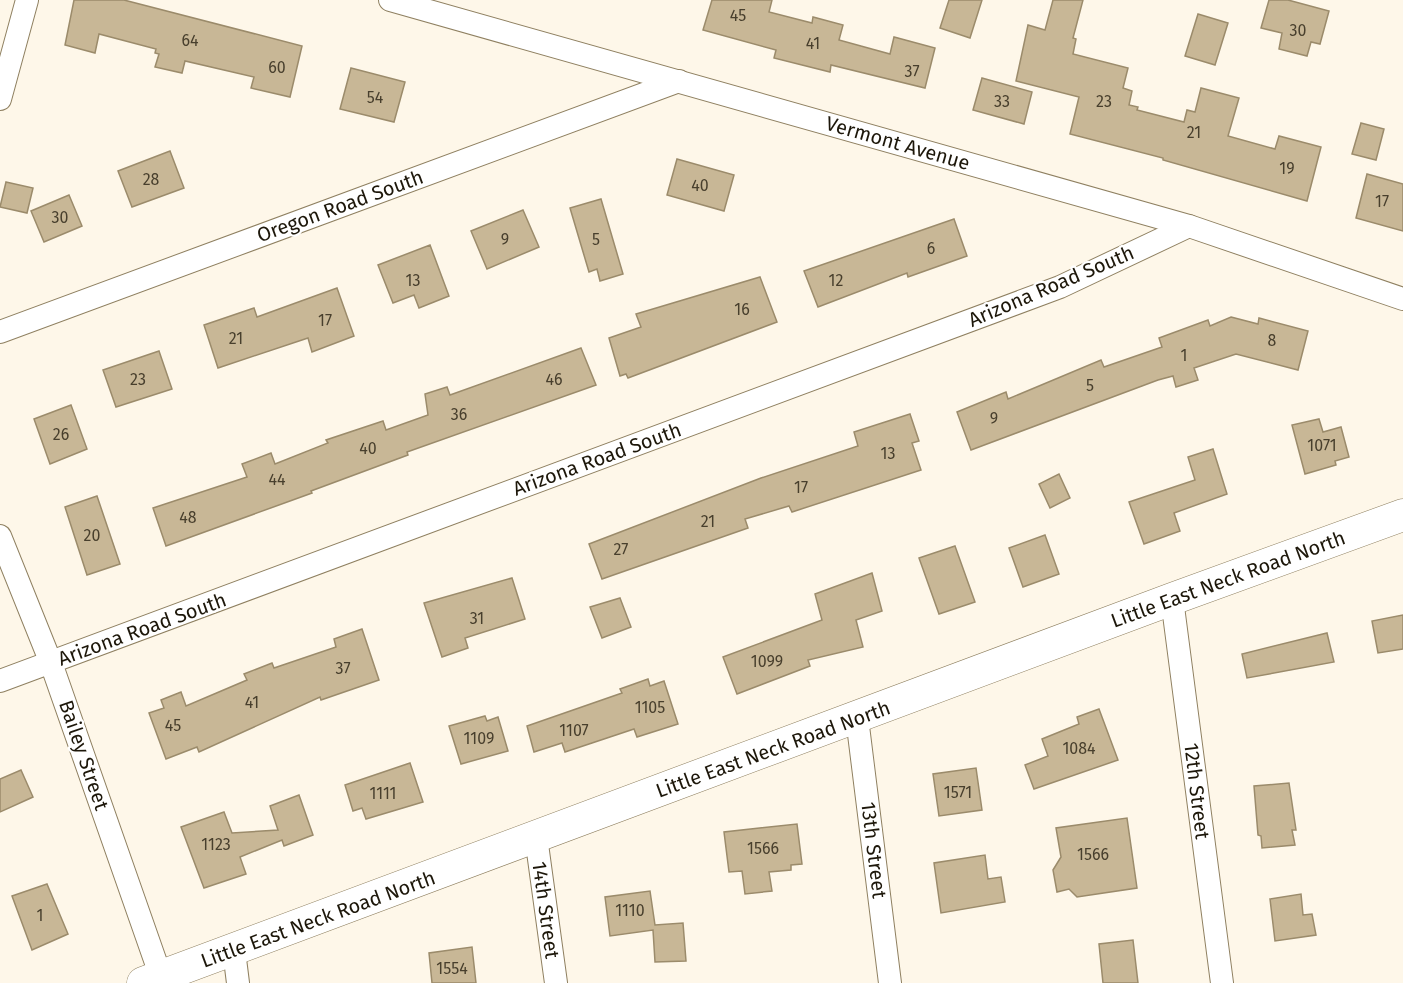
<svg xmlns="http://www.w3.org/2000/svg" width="1403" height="983" font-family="'Fira Sans',sans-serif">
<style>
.building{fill:#c8b796;stroke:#9b8b6b;stroke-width:1.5}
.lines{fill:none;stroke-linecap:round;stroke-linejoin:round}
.minor-casing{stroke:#8f8061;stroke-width:24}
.secondary-casing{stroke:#8f8061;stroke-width:33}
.minor{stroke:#fff;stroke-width:22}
.secondary{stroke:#fff;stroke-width:32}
.labels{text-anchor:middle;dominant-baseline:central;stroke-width:4.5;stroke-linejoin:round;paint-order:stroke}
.number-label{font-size:16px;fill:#483f2d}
.street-label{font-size:20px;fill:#1d170a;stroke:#fff}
</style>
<rect width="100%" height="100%" fill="#fef7e9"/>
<g class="building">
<polygon points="74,0 124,0 302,46 290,97 251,88 254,77 185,61 182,73 155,67 159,54 155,53 156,49 99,34 95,53 65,45"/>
<polygon points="712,0 772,0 769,12 812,23 813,17 843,25 839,40 890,54 894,37 935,48 925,88 831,65 830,72 774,58 776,50 703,30"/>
<polygon points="949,0 982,0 970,38 940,28"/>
<polygon points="1053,0 1083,0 1073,38 1076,39 1073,54 1128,68 1123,88 1132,91 1129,105 1138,107 1137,110 1184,122 1187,110 1195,112 1201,88 1239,98 1228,136 1275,149 1279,136 1321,147 1307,201 1163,160 1163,158 1070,134 1079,97 1016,81 1028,25 1045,30"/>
<polygon points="1269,0 1288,0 1329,11 1320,44 1311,42 1307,56 1279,49 1282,33 1261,28"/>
<polygon points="1198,14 1228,23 1215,65 1185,56"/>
<polygon points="351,68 405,82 394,122 340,109"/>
<polygon points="982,78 1032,92 1024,124 973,110"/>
<polygon points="1361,123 1384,129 1376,160 1352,154"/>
<polygon points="170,151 184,188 132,207 118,171"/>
<polygon points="677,159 734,175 724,211 667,195"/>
<polygon points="1367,174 1403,184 1403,231 1356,218"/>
<polygon points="6,182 33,188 27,213 0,207"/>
<polygon points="69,195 82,226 44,242 31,211"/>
<polygon points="601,199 623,274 600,281 597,269 589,272 570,208"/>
<polygon points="523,210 539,247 487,269 471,231"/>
<polygon points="954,219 967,256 908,277 907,273 818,307 804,271"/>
<polygon points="430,245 449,296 419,308 414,295 393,303 378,265"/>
<polygon points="760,277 777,322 628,378 626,374 620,376 609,338 641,327 636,314"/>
<polygon points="337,288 354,336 312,352 308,338 218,368 204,325 254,308 257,317"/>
<polygon points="1231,317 1258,324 1259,318 1308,331 1298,370 1236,354 1194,368 1198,380 1176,387 1173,376 1158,380 971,450 957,412 1006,392 1008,399 1101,360 1104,367 1162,347 1159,338 1208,320 1210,326"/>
<polygon points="581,348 596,385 407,452 408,455 311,491 312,493 166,546 153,508 247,477 242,464 271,453 275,464 328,443 326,440 383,421 386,430 428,415 425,394 447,387 450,395"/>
<polygon points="159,351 172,389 116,407 103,370"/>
<polygon points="71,405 87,449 50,464 34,419"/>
<polygon points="910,414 919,441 912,443 921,470 792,512 789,506 745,519 748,528 602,579 589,544 761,478 858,446 854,432"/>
<polygon points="1319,419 1323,432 1341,427 1349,457 1335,461 1336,465 1305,474 1292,425"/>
<polygon points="1213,449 1227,494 1174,513 1180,531 1144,544 1129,502 1195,480 1188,457"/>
<polygon points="1059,474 1070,498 1050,508 1039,484"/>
<polygon points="97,496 120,564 87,575 65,507"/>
<polygon points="1045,535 1059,574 1023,587 1009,548"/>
<polygon points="955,546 975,602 939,614 919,558"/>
<polygon points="872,573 882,611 856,620 863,647 808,660 810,666 737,694 723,657 822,620 815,594"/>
<polygon points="512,578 525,619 465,638 468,648 442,657 424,603"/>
<polygon points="620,598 631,627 602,638 590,607"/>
<polygon points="1403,615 1403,649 1378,653 1372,621"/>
<polygon points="362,629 379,680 321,700 320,697 199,752 197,747 166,759 149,713 164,708 161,700 181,692 186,706 247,680 244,674 272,663 274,668 336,647 334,639"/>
<polygon points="1327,633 1334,662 1247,678 1242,654"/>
<polygon points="648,679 650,686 664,681 678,724 637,737 634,729 565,752 562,743 534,752 527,726 622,693 620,689"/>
<polygon points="1099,709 1118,760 1034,789 1025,765 1048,756 1042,739 1079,724 1077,717"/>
<polygon points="485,716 487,721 498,717 508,751 461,764 449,726"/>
<polygon points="410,763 423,802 366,819 362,808 353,811 345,785"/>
<polygon points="976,768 982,810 939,816 933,774"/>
<polygon points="21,770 33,797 0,812 0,779"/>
<polygon points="1289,783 1296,830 1292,830 1295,845 1262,848 1261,836 1258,835 1254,786"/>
<polygon points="299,795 313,835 284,846 282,840 240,857 246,874 204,888 181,827 224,812 232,833 278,830 270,806"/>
<polygon points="1127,818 1137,888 1077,897 1069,889 1057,892 1053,870 1061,857 1056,828"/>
<polygon points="797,824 802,864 791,865 791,870 769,872 772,891 745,894 742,871 729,872 724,832"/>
<polygon points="985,855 988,879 1001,877 1005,902 941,913 934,863"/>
<polygon points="47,884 68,934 32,950 12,896"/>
<polygon points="650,891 655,925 683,923 686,961 655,962 653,930 610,936 605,897"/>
<polygon points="1301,894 1303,915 1312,914 1316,935 1275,941 1270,899"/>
<polygon points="1133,940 1138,983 1103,983 1099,944"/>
<polygon points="472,947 476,983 432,983 429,953"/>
</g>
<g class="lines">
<g class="minor-casing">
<g id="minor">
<polyline points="390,0 1189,226 1403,299"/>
<polyline points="0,99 27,0"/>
<polyline points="0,332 679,81"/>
<polyline points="0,536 51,663 161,977"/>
<polyline points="1172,599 1222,983"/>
<polyline points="0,681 1060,287 1189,226"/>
<polyline points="857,718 890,983"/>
<polyline points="536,837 556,983"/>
<polyline points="234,951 238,983"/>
</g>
</g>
<g class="secondary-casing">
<polyline id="secondary" points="143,983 1172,599 1403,515"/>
</g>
<use href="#minor" class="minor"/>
<use href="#secondary" class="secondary"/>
</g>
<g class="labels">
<g class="number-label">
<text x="738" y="15">45</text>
<text x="1298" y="30">30</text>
<text x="190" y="40">64</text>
<text x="813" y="43">41</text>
<text x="277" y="67">60</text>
<text x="912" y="71">37</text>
<text x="375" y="97">54</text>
<text x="1002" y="101">33</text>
<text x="1104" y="101">23</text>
<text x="1194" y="132">21</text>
<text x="1287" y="168">19</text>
<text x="151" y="179">28</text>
<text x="700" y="185">40</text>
<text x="1382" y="201">17</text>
<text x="60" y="217">30</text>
<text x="505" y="239">9</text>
<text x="596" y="239">5</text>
<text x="931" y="248">6</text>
<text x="413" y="280">13</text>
<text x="836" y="280">12</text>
<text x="742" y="309">16</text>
<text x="325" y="320">17</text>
<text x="236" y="338">21</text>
<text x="1272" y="340">8</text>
<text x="1184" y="355">1</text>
<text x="138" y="379">23</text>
<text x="554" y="379">46</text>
<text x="1090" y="385">5</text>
<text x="459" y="414">36</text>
<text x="994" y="418">9</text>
<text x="61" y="434">26</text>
<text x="1322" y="445">1071</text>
<text x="368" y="448">40</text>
<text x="888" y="453">13</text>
<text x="277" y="479">44</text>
<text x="801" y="487">17</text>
<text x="188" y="517">48</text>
<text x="708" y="521">21</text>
<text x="92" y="535">20</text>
<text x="621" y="549">27</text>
<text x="477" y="618">31</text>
<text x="767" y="661">1099</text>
<text x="343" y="668">37</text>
<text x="252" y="702">41</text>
<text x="650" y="707">1105</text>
<text x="173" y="725">45</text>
<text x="574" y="730">1107</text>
<text x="479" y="738">1109</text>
<text x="1079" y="748">1084</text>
<text x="958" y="792">1571</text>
<text x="383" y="793">1111</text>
<text x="216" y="844">1123</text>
<text x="763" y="848">1566</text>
<text x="1093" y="854">1566</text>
<text x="630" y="910">1110</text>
<text x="40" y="915">1</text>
<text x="452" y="968">1554</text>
</g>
<g class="street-label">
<text transform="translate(898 143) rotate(16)">Vermont Avenue</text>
<text transform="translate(340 206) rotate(-20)">Oregon Road South</text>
<text transform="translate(1051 286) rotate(-23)">Arizona Road South</text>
<text transform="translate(597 459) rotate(-20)">Arizona Road South</text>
<text transform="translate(1228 579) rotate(-20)">Little East Neck Road North</text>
<text transform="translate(142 629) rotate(-20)">Arizona Road South</text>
<text transform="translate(773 749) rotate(-20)">Little East Neck Road North</text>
<text transform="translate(84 755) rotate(71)">Bailey Street</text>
<text transform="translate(1197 791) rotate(83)">12th Street</text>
<text transform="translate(874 850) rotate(83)">13th Street</text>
<text transform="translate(546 910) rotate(82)">14th Street</text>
<text transform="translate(318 919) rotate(-20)">Little East Neck Road North</text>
</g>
</g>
</svg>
